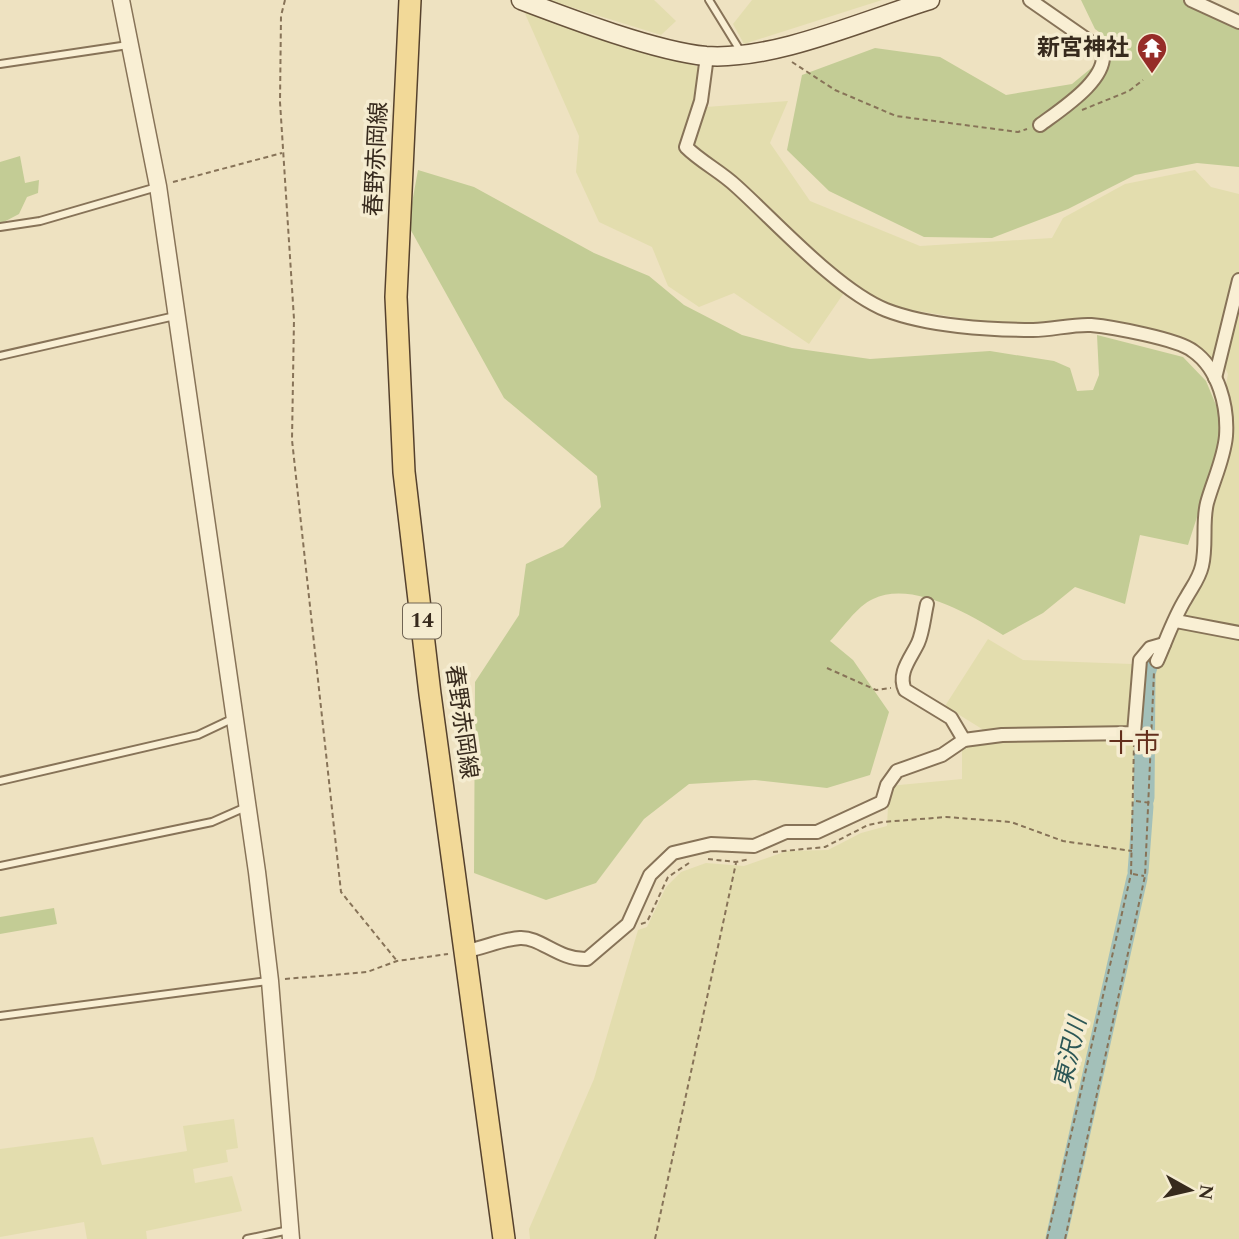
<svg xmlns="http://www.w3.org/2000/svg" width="1239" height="1239" font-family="Spectral,'Noto Sans JP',serif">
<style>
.farmland{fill:#e3ddae}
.green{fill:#c3cc95}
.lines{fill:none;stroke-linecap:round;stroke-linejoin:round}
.river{stroke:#a3c0b9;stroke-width:21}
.service-casing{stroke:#877358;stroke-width:10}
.minor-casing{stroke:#877358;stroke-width:16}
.tertiary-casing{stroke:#877358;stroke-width:19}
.secondary-casing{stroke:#69543c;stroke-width:21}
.primary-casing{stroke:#55412d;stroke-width:24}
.path{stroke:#877358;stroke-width:2;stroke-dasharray:5 3.5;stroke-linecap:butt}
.service{stroke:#f9efd4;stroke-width:6}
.minor{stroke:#f9efd4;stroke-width:12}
.tertiary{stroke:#f9efd4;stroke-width:16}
.secondary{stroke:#f9efd4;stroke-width:18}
.primary{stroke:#f2d998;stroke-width:21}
.labels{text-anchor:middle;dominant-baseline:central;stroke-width:7;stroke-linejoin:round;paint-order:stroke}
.shield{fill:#f5ecd0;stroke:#706453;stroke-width:2}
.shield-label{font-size:21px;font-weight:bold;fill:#372a1d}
.poi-label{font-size:23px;font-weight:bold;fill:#372a1d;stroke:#f5ecd0;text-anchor:end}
.street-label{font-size:23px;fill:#372a1d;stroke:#f5ecd0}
.water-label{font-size:24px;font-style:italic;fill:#2c5756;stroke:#f5ecd0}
.quarter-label{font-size:26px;fill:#632e1c;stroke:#f5ecd0}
</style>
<rect width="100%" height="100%" fill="#eee2c1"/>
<g class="farmland">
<polygon points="548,0 654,0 676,21 661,35"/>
<polygon points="752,0 882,0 744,44 733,24"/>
<polygon points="523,9 699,67 695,105 706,107 788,101 770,143 810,201 920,246 1052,238 1063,218 1125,184 1195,170 1211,187 1239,194 1239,1239 530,1239 529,1229 594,1079 638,930 647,927 666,887 681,872 706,863 744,866 787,851 828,850 861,833 887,826 889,786 962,779 962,744 983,743 982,729 945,706 988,639 1023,660 1159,665 1203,583 1210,511 1223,476 1232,418 1225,389 1228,374 1225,368 1212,364 1191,344 1100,320 1018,328 883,305 850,284 809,344 734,293 699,307 668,286 652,247 599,222 576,172 579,136"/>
<polygon points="234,1119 238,1148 226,1150 228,1162 193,1169 195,1183 232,1176 242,1211 146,1231 147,1239 87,1239 84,1222 0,1237 0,1149 93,1137 102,1165 187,1151 183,1126"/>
</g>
<g class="green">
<polygon points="1081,0 1186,0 1239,30 1239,167 1197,163 1135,175 1068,209 992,238 924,237 829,191 787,150 802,75 875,48 940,57 1006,95 1072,84 1118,46 1095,29"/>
<polygon points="20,156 25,183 39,180 38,193 27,197 19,214 0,224 0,162"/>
<path d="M418,170L474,187L594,253L649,276L684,305L742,335L792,348L870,359L990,351L1054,361L1070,368L1077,391L1093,390L1099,375L1097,335L1183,357L1206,381L1221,417L1218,452L1188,545L1140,535L1125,604L1075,587L1043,613L1003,635C970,614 911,580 873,599C857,606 842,629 830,641L853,660L889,712L870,775L827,788L755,780L689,784L644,819L596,883L546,900L474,873L475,682L519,615L526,564L563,547L601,507L597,476L504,398L408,225Z"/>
<polygon points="54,908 57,924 0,934 0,917"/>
</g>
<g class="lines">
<g class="river">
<polyline points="1144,798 1145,673 1151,654"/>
<polyline points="1138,872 1143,806"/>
<polyline points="1056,1239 1137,878"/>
</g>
<g class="service-casing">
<g id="service">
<polyline points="709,0 741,52"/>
<polyline points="0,64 128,45"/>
<polyline points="0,227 40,221 157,187"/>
<polyline points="0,356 175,316"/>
<polyline points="0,781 198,735 234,718"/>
<polyline points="0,866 212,822 246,807"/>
<polyline points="0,1016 268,981"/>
<polyline points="247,1239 289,1230"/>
</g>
</g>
<g class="minor-casing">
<g id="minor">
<path d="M1030,0L1102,50C1111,78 1060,110 1040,125"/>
<polyline points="1191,0 1239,22"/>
<path d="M707,56L701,101L686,147C701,162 720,171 736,186C775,221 838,291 886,310C927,326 989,330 1033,330C1052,330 1072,324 1091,325C1112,327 1178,339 1193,351C1219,369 1228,407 1226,436C1224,459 1213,481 1207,503C1202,523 1207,545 1202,566C1199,579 1192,587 1186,598C1174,617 1166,641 1157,661"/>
<polyline points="1215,378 1239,280"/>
<path d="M927,604C924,617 923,632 918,643C911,658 897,673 905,690L951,718L964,740"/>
<polyline points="1176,621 1239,633"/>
<path d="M466,951C484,948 502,939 520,938C541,937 558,960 587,959L628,924L650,875L673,853L711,844L754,846L786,832H817L882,802L887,785L897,771L942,755L964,740L1002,735L1134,733L1140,660L1150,648L1164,644"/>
</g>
</g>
<g class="tertiary-casing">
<polyline id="tertiary" points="121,0 158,186 257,872 270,981 291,1239"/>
</g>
<g class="secondary-casing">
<path id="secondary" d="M521,0C571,19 655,51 706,56C773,61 865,20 930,0"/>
</g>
<g class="primary-casing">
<polyline id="primary" points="410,0 396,297 404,472 430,694 504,1239"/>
</g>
<g class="path">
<polyline points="285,0 281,16 280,102 294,319 292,440 341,892 397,961"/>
<polyline points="792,62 835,90 896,116 1018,132 1027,129"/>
<polyline points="1082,110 1129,91 1143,80"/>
<polyline points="173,182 282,153"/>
<polyline points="827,668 876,690 891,688"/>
<polyline points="1136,801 1151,803"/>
<polyline points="773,852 825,847 868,825 883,822 946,817 1011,822 1063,841 1132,851"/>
<polyline points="708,859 736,862 750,859"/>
<polyline points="1133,874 1144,876"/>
<polyline points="641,924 647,922 668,877 689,863"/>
<polyline points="285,979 367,972 397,961 448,954"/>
<polyline points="655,1239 736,863"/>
<polyline points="1047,1239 1131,874 1134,744"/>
<polyline points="1065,1239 1145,876 1154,672"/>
</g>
<use href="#service" class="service"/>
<use href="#minor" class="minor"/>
<use href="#tertiary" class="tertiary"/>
<use href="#secondary" class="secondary"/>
<use href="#primary" class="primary"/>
</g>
<defs>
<g id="temple-pin" transform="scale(1.575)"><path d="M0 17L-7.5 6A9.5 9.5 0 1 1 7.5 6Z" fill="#962c28" stroke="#f5ecd0"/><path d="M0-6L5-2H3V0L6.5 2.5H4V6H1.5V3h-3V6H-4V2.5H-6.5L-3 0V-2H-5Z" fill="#fff"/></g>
</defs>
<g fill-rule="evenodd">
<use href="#temple-pin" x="1152" y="48"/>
</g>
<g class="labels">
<rect class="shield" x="403" y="603.5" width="38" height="35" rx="5"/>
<g class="shield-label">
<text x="422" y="621">14</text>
</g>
<g class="poi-label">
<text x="1129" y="48">新宮神社</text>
</g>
<g class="street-label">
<text transform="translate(377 159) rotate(-87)">春野赤岡線</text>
<text transform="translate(461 722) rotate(82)">春野赤岡線</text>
</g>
<g class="water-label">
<text transform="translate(1071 1053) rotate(-77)">東沢川</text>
</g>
<g class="quarter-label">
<text x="1134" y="744">十市</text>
</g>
</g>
<g transform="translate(1190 1190) rotate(98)" stroke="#f5ecd0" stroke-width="5" paint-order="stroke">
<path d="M0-5L12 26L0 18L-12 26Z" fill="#372a1d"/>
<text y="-10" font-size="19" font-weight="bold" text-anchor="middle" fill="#372a1d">N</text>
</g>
</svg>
